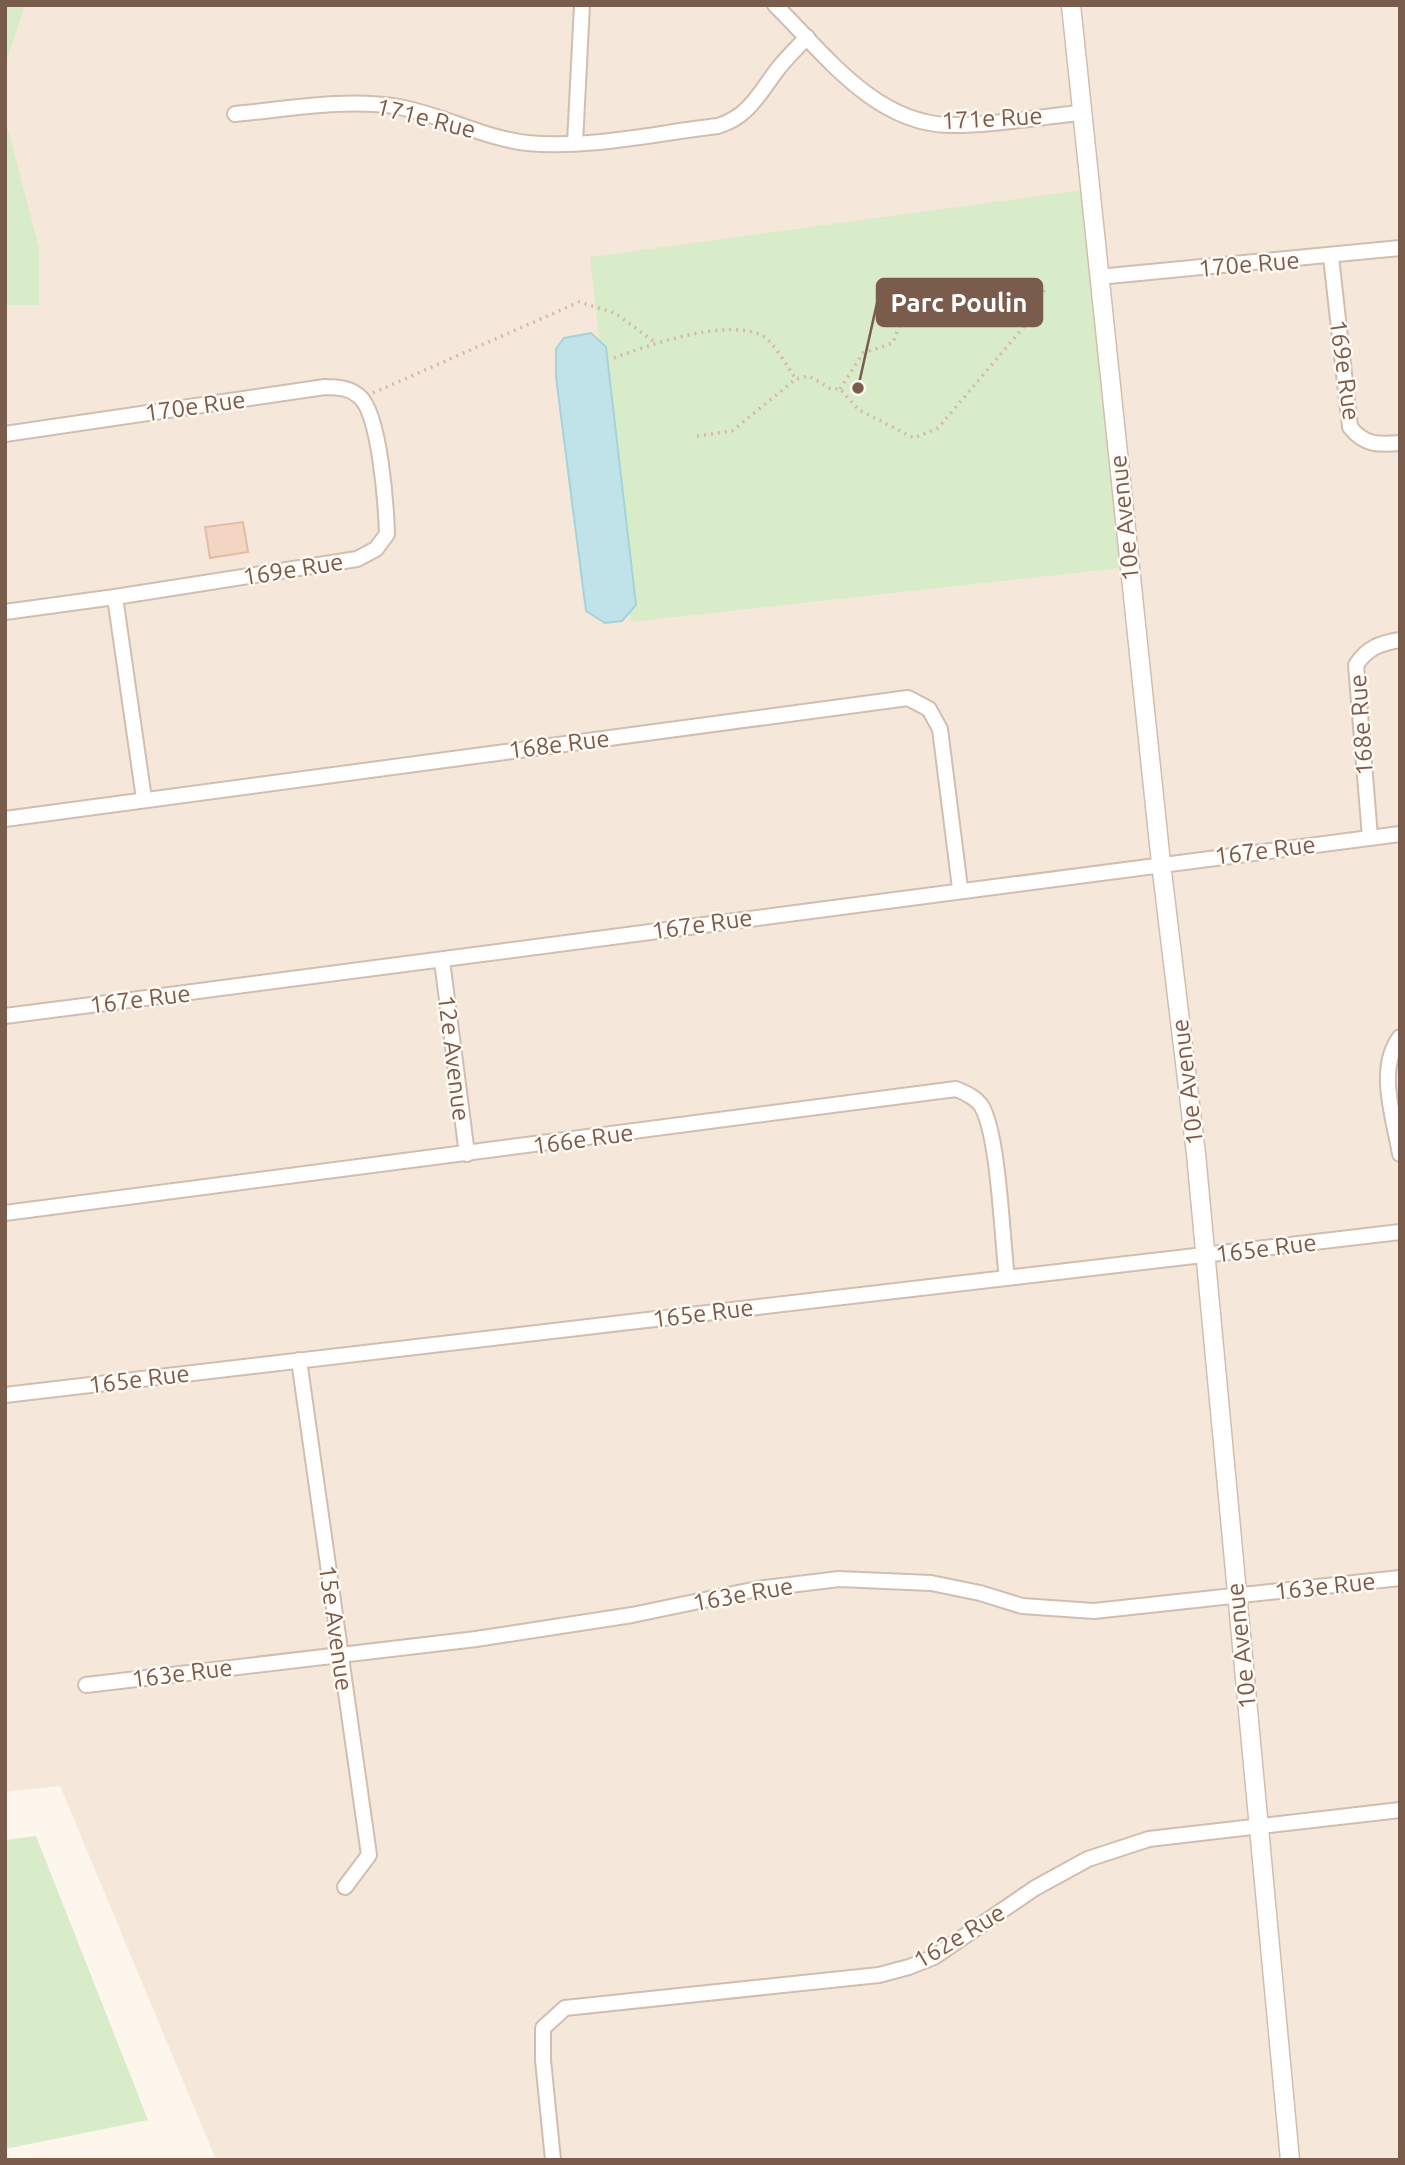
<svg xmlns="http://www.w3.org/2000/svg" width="1405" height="2165" font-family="Ubuntu,sans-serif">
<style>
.residential{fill:#f5e8da}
.green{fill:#d8ecc9}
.water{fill:#bfe3e8;stroke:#a5d3da;stroke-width:2}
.building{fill:#f3d5c3;stroke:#e6bba3;stroke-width:2}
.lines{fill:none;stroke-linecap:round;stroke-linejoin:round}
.minor-casing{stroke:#d1beb0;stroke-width:18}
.tertiary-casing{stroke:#d1beb0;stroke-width:21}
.path{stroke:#d9b8a5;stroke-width:3.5;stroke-dasharray:2 5;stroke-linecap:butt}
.minor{stroke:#fff;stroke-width:14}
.tertiary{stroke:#fff;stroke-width:18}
.labels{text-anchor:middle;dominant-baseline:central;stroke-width:5;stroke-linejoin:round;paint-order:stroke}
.street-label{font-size:24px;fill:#7a5c4d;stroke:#fffaf3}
.leader{fill:none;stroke:#7a5c4d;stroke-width:2.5}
.callout-dot{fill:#7a5c4d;stroke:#fffaf3;stroke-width:2.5}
.callout{fill:#7a5c4d;stroke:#7a5c4d;stroke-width:2.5}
.callout-label{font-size:26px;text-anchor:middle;font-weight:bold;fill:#fff}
</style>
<rect width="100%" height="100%" fill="#fdf6ec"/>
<polygon class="residential" points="5,5 1400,5 1400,2160 216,2160 60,1786 5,1792"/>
<g class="green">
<polygon points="5,5 25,5 5,65"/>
<polygon points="5,118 39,248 39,305 5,305"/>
<polygon points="1089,189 1130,567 631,622 590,257"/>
<polygon points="36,1836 148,2120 5,2149 5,1840"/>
</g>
<polygon class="water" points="591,333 606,347 636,605 622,621 605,623 586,611 556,377 556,349 564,338"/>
<polygon class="building" points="243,522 248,552 210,558 205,527"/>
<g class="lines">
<g class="minor-casing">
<g id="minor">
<path d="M775,5C823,52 873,122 947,125C989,126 1038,117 1080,113"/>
<path d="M235,114C289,109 346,98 399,107C443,115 483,138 527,143C589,149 656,133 718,126C748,117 759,94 777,70C786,58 797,48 807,37"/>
<polyline points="575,143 582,5"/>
<path d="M1331,257L1350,427C1364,445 1378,445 1400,443"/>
<polyline points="1098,277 1400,248"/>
<path d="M5,434L325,387C339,388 349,387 360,397C380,416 386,505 387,534L376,549L357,559L115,597L144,799"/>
<polyline points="5,612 115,597"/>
<polyline points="5,819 908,698 929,709 940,729 960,888"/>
<path d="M1370,837L1356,665C1367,648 1380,643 1400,640"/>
<polyline points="442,961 467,1154"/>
<path d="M5,1016C470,957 934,891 1400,834"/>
<path d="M1400,1037C1376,1069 1394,1118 1400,1154"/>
<path d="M5,1213L956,1089C966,1093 977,1098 982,1107C999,1137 1002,1240 1007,1278"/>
<polyline points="299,1360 369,1855 345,1887"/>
<polyline points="5,1395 1400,1232"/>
<polyline points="86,1685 476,1639 632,1615 757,1589 839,1579 931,1583 980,1593 1022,1606 1094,1611 1400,1578"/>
<polyline points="553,2160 543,2060 543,2028 565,2008 879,1975 909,1967 934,1957 1035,1888 1088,1859 1149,1839 1400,1810"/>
</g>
</g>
<g class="tertiary-casing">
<polyline id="tertiary" points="1071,5 1161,863 1196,1154 1290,2160"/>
</g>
<g class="path">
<path d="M614,358C649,345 728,317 763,336C775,343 787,367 796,379"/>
<path d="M840,389L863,353L893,343C911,292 919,296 969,289"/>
<polyline points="373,393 579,302 615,313 656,343"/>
<polyline points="697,436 732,431 796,379 809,376 831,389 840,389 859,410 914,438 938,428 1033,316 1045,288"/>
</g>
<use href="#minor" class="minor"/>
<use href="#tertiary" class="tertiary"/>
</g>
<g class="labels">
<g class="street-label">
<text transform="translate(426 118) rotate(14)">171e Rue</text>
<text transform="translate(992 118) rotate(-3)">171e Rue</text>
<text transform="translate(1249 264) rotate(-5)">170e Rue</text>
<text transform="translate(1345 370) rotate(82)">169e Rue</text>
<text transform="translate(195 406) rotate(-8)">170e Rue</text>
<text transform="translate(1124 518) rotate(-96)">10e Avenue</text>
<text transform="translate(293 569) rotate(-9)">169e Rue</text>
<text transform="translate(1361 725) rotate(-94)">168e Rue</text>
<text transform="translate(559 744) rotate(-7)">168e Rue</text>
<text transform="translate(1265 850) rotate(-7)">167e Rue</text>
<text transform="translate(702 924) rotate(-8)">167e Rue</text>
<text transform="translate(140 999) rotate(-7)">167e Rue</text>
<text transform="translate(454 1058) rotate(83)">12e Avenue</text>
<text transform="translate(1187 1082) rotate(-97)">10e Avenue</text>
<text transform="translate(583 1139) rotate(-8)">166e Rue</text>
<text transform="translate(1266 1248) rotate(-7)">165e Rue</text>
<text transform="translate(703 1313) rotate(-7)">165e Rue</text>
<text transform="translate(139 1379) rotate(-7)">165e Rue</text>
<text transform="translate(1325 1586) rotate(-6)">163e Rue</text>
<text transform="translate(743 1594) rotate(-10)">163e Rue</text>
<text transform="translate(336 1628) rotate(82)">15e Avenue</text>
<text transform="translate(1241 1646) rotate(-96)">10e Avenue</text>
<text transform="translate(182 1673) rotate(-7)">163e Rue</text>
<text transform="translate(959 1936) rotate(-31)">162e Rue</text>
</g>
</g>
<path class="leader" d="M858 388L877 303"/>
<circle class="callout-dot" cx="858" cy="388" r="7"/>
<rect class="callout" x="877" y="279" width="165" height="47" rx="7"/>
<g class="callout-label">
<text x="959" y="312">Parc Poulin</text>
</g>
<rect width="1405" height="2165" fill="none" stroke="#7a5c4d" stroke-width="14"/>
</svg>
